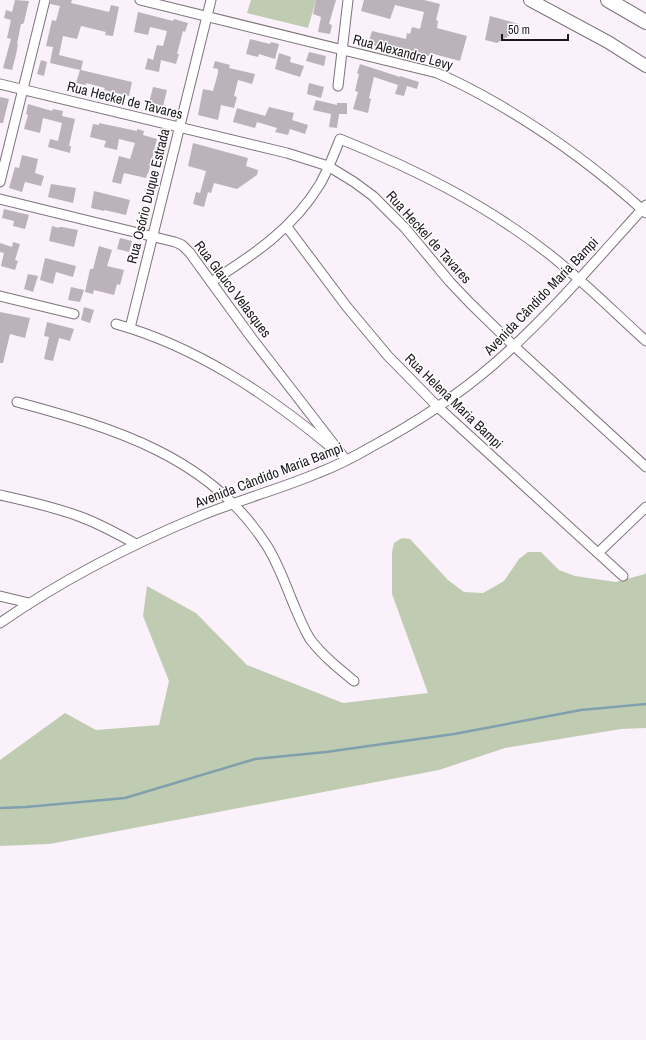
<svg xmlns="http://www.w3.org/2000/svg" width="646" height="1040" font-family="'Archivo Narrow',sans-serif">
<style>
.green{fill:#c0ccb2}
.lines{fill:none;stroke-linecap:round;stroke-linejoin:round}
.stream{stroke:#80a0ad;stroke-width:2.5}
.building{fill:#bbb2ba}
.minor-casing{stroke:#7c737b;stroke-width:11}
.secondary-casing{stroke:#7c737b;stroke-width:14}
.trunk-casing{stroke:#7c737b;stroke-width:16}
.minor{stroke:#fff;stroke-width:9}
.secondary{stroke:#fff;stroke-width:12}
.trunk{stroke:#fff;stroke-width:14}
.labels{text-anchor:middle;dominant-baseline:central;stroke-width:3;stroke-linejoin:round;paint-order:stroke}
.street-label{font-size:14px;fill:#1d1a1d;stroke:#fff}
</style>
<rect width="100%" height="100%" fill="#fbf1fb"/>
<g class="green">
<polygon points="251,0 316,0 308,28 247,13"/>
<polygon points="402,538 410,539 448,580 464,592 483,593 504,581 519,559 528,552 541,552 559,570 575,576 616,582 645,574 646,572 646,728 621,729 505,748 439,770 50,844 0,846 0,760 65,713 96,730 159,725 169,681 143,616 147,586 196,613 247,665 343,703 428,693 392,594 392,552 394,543"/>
</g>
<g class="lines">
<polyline class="stream" points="0,808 26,807 125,798 255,759 326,752 454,734 581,710 646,704"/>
</g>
<g class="building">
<polygon points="15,0 29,1 24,22 23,24 21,24 17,44 18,44 16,55 12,70 3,68 11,39 7,38 11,20 4,18 6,10 12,12"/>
<polygon points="51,0 72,0 71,3 109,12 111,5 119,7 113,36 105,35 106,32 81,26 77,39 63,36 59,55 83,61 81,70 132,82 129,96 104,90 105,88 86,83 86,85 76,83 80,70 50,63 53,47 46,46 52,20 56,21 60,6 50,4"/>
<polygon points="316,0 336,0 329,24 332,25 330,34 318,32 321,17 313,14"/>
<polygon points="364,0 424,0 440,4 436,20 438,21 437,28 467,36 460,61 430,53 429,56 413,52 412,56 368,44 372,31 406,39 407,33 410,34 412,27 420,29 424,12 395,5 390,19 361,11"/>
<polygon points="138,12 173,21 174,19 188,23 185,32 183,31 177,54 179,54 176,64 161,60 159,72 145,69 148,58 153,60 157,45 163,46 167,31 150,27 148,35 134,32"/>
<polygon points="490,16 519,24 517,31 497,43 485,40"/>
<polygon points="250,39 270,44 271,42 279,44 275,59 259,54 258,57 246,54"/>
<polygon points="309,52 326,56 324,66 306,61"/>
<polygon points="279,53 291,57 290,62 304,66 300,77 275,69"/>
<polygon points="41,60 47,62 44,76 37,74"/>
<polygon points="215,61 230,65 229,68 255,74 252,84 238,80 234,96 237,97 234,108 221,105 218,120 198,115 203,89 213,91 218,73 218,69 213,68"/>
<polygon points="360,64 400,77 400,76 419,82 417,89 407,86 404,96 395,94 398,85 374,77 369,98 371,99 368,113 353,109 358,92 355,91 359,74 357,73"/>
<polygon points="309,83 324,87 321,98 307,94"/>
<polygon points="153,87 167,90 163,106 149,103"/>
<polygon points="0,97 9,99 3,123 0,123"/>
<polygon points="316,100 337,105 337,103 347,103 347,114 339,114 337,128 329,127 331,114 313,110"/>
<polygon points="28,104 52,111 53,109 63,111 62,116 75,119 69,146 71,146 70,153 48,147 50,139 58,141 62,123 43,118 40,133 24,129 28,115 26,114"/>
<polygon points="269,107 294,113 292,120 308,125 305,134 290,129 288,135 275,132 277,128 257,122 255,128 233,122 237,108 265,116"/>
<polygon points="99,123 137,131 137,129 144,131 143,135 157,139 148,174 147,174 146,178 124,173 121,184 112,182 119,156 130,159 135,143 119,139 117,150 104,147 106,141 90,137 93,124 99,125"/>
<polygon points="193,143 248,158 246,166 258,170 257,175 237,189 214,183 211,193 208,192 204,207 193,204 196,192 200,193 206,171 188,166"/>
<polygon points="22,155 38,159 35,173 44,176 41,186 25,182 22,192 9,188 15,167 19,168"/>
<polygon points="51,184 76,188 73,203 48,197"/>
<polygon points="94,191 130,200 126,215 104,210 104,211 91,208"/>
<polygon points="4,209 29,215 25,229 13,226 14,221 2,218"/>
<polygon points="52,226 59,228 59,227 62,227 78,230 74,247 49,241"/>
<polygon points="120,238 132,241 129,252 117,249"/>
<polygon points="13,242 20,244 15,260 18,261 15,270 1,266 4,253 0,252 0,243 12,247"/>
<polygon points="99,246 112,250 107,266 124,270 120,285 117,284 114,295 94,290 93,294 85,292 90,269 93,269"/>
<polygon points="45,258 76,266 73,277 56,272 53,284 40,280"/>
<polygon points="28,274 38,276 33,292 24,289"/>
<polygon points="71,287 84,290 80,302 68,300"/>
<polygon points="84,307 94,310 90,323 81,320"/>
<polygon points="0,312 30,318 25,338 10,334 3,363 0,363"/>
<polygon points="47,322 74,329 70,341 59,338 53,361 44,359 49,337 44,336"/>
</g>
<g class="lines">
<g class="minor-casing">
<g id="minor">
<path d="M140,0L437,73C458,82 477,92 496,103C550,134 600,171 646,213"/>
<polyline points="0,84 287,153 328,166 354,182 373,196 405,228 450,282 470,303 514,346 646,467"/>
<polyline points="338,86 348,0"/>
<polyline points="0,182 45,0"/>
<polyline points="0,199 175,242 182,245 190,253 251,337 346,460"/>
<polyline points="287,227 347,307 388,356 438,407 623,576"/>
<path d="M211,282C253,255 293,229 320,184C328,170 334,154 340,139C415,169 485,204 549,254C583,281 614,312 646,341"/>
<polyline points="0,296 74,314"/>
<path d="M116,324C197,347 267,394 332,448"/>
<polyline points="130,328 211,0"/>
<path d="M17,402C113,428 210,456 267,546C277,562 284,580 291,598C297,612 302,626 310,639C322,655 338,668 354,681"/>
<path d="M0,495C27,501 55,507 81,517C100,524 118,534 136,544"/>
<polyline points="598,553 646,507"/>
<polyline points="0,596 29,603"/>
<path d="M0,623C62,580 130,545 200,516C239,500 280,489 318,473C336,466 354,457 371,447C414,424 457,396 494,364C549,316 597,259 646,205"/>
</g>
</g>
<g class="secondary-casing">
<polyline id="secondary" points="530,0 608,42 646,66"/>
</g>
<g class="trunk-casing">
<polyline id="trunk" points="608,0 646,22"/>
</g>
<use href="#minor" class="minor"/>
<use href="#secondary" class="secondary"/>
<use href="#trunk" class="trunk"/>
</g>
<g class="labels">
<g class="street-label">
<text transform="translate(403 52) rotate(15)">Rua Alexandre Levy</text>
<text transform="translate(125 100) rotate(14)">Rua Heckel de Tavares</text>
<text transform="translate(148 196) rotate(-76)">Rua Osório Duque Estrada</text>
<text transform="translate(429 237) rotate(48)">Rua Heckel de Tavares</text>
<text transform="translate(233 289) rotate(53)">Rua Glauco Velasques</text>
<text transform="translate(541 296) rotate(-46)">Avenida Cândido Maria Bampi</text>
<text transform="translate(454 401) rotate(44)">Rua Helena Maria Bampi</text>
<text transform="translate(269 475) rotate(-21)">Avenida Cândido Maria Bampi</text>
</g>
</g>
<path d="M502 34v6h66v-6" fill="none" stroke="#1d1a1d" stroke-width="2"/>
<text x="508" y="34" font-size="12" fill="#1d1a1d" stroke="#ffffff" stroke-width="3" paint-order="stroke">50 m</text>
</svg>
